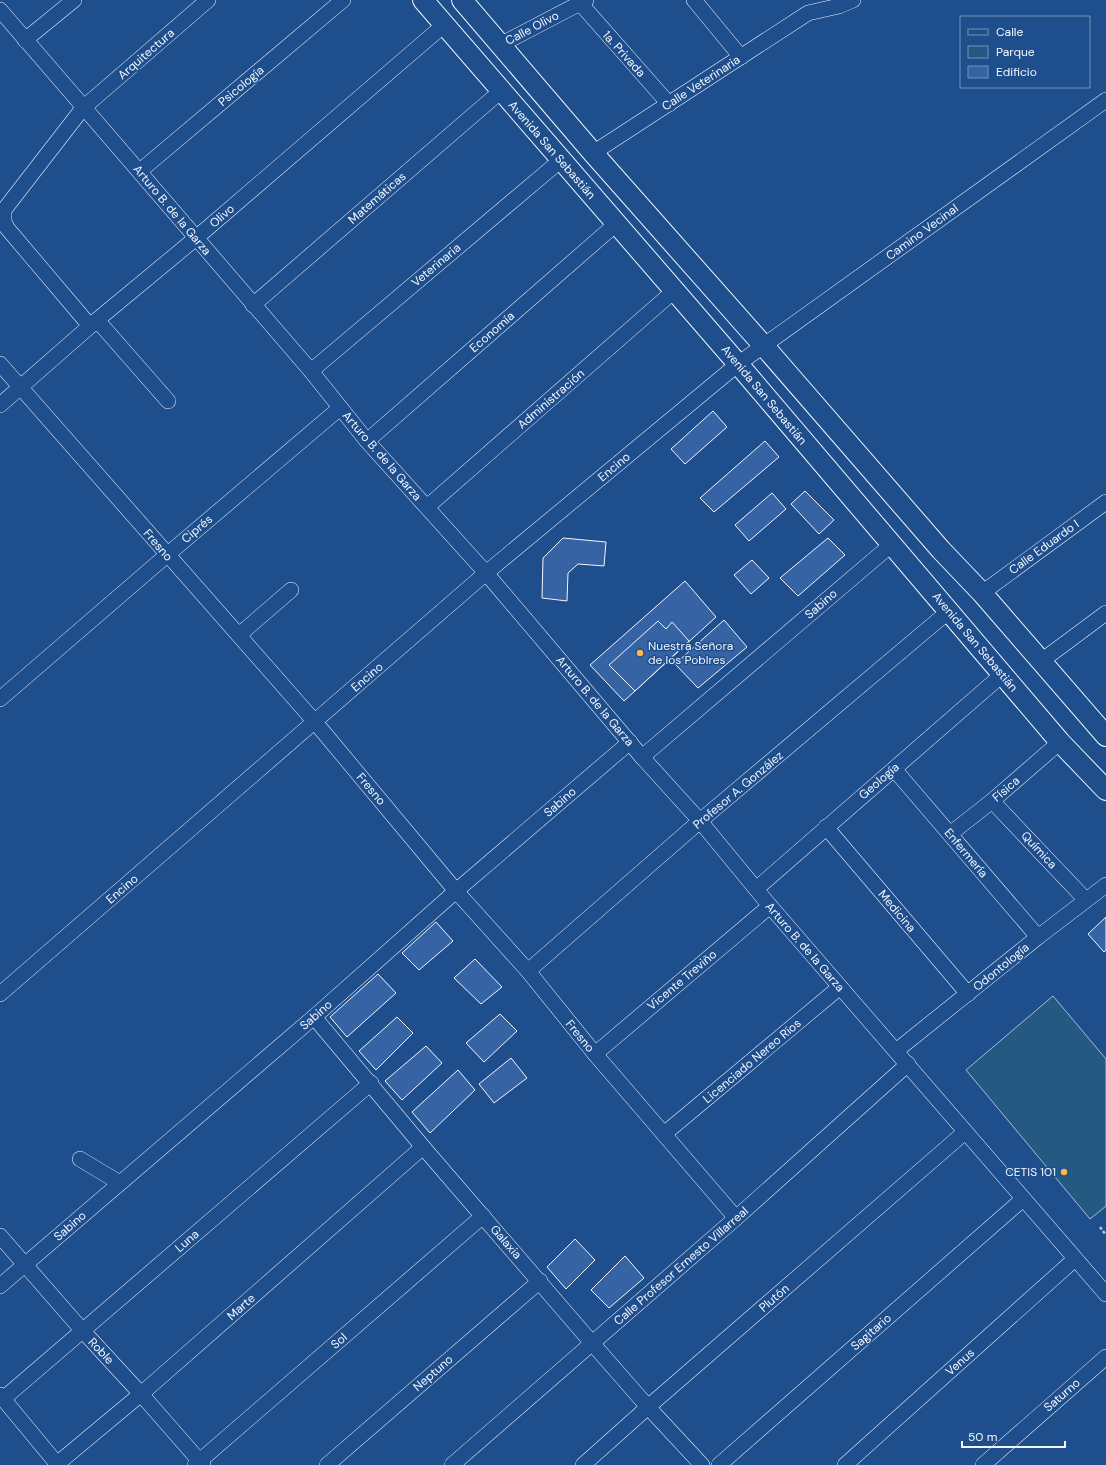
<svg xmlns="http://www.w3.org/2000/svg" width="1106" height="1465" font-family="'DM Sans',sans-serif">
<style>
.green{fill:#245a82;stroke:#a8bbd7}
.building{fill:#3563a3;stroke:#f2f6ff}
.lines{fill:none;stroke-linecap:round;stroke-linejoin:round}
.minor-casing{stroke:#f2f6ff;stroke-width:16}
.major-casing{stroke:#f2f6ff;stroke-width:22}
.path{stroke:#b3c4dc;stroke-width:2.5;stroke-dasharray:3 2;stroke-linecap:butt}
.minor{stroke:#1f4e8c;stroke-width:15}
.major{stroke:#1f4e8c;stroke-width:20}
.poi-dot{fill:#ffb74d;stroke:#1f4e8c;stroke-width:1.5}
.labels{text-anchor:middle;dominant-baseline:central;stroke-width:3;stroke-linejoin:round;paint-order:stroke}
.street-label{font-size:12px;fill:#f2f6ff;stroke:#1f4e8c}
.poi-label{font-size:12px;fill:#f2f6ff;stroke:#1f4e8c;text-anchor:start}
</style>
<rect width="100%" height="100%" fill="#1f4e8c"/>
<polygon class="green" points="1053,996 1106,1059 1106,1206 1090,1219 966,1070"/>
<g class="building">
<polygon points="713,411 727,427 685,464 671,449"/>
<polygon points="765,441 779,457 714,512 700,498"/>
<polygon points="805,491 834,520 819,534 791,504"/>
<polygon points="772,493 786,509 749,541 735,525"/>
<polygon points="563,538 606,542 604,566 578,564 568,573 567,601 542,598 543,558"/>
<polygon points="828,538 845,555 798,596 780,578"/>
<polygon points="752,560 769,578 751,594 734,575"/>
<polygon points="685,581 716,617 624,701 590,665"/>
<polygon points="724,620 747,647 698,688 675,664"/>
<polygon points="658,621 666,629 672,622 689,641 635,691 609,665"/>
<polygon points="1106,917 1106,950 1104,952 1088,934"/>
<polygon points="436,922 453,941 419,970 402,953"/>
<polygon points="475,959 502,987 481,1004 454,978"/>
<polygon points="378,974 396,993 347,1037 330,1017"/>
<polygon points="500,1014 517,1031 484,1062 466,1043"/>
<polygon points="397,1017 413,1033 376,1070 359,1051"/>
<polygon points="426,1046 442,1063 402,1100 385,1081"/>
<polygon points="511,1058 527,1078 494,1103 479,1084"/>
<polygon points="458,1070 475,1090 430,1133 412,1112"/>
<polygon points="575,1239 595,1260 566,1289 547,1267"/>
<polygon points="625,1256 644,1278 609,1308 591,1290"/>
</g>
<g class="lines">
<g class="minor-casing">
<g id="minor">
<polyline points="694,0 741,57"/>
<polyline points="580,3 669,104"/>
<polyline points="0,10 311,371 367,441 486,573 642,757 700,821 770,906 1106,1294"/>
<polyline points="25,40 74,0"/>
<polyline points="500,45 586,0"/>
<polyline points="593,153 808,13 839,6 853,0"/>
<polyline points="140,171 343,0"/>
<polyline points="253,305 501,91"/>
<polyline points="97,320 168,401"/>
<polyline points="90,326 7,228 4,221 4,210 83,108 208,0"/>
<polyline points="0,364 315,722 456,891 528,971 595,1054 736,1218"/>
<polyline points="311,371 561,160"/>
<polyline points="0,405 97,320 196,238 444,25"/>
<polyline points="367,441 616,224"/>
<polyline points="427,507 674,291"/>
<polyline points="982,593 1106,502"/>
<polyline points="239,635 291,590"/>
<polyline points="1040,662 1106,613"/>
<polyline points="0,699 167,555 340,408"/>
<polyline points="642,757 891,545"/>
<polyline points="894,769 1038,937"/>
<polyline points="992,801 1086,900"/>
<polyline points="826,827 968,994"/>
<polyline points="950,834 992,801 1060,742"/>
<polyline points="756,889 1003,674"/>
<polyline points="528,971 700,821 949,611"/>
<polyline points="0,994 486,573 738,364 1106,100"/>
<polyline points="314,1017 423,1147 592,1343 648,1407 702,1465"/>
<polyline points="896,1051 1038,937 1106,885"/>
<polyline points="595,1054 770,906"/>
<polyline points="664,1134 840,987"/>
<polyline points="80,1159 120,1183"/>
<polyline points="0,1236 82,1330 141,1394 203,1465"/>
<polyline points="0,1286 314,1017 456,891 630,742"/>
<polyline points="0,1395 58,1465"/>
<polyline points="3,1399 371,1083"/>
<polyline points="57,1464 141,1394 423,1147"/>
<polyline points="195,1465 483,1216"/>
<polyline points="327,1465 540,1281"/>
<polyline points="452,1465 736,1218 908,1064"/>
<polyline points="583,1465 648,1407 965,1132"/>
<polyline points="719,1465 1023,1199"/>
<polyline points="845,1465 1075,1259"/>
<polyline points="983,1465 1106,1357"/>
</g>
</g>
<g class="major-casing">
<g id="major">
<polyline points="423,0 738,364 1060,742 1106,790"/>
<polyline points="462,0 593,153 763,345 941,550 982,593 1106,736"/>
</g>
</g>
<polyline class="path" points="1100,1227 1106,1235"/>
<use href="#minor" class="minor"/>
<use href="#major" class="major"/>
</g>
<g class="poi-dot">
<circle cx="640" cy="653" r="4"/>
<circle cx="1064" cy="1172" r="4"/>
</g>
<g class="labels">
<g class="street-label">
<text transform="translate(532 28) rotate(-28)">Calle Olivo</text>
<text transform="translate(146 54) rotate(-41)">Arquitectura</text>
<text transform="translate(624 54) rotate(48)">1a. Privada</text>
<text transform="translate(701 83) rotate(-33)">Calle Veterinaria</text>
<text transform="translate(241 86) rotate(-40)">Psicología</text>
<text transform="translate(552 150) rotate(49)">Avenida San Sebastián</text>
<text transform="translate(377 198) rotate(-41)">Matemáticas</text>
<text transform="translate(172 210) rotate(50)">Arturo B. de la Garza</text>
<text transform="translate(222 216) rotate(-41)">Olivo</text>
<text transform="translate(922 232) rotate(-36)">Camino Vecinal</text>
<text transform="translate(436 265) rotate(-40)">Veterinaria</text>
<text transform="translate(492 332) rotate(-41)">Economía</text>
<text transform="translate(764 395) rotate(50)">Avenida San Sebastián</text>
<text transform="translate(551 399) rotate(-41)">Administración</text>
<text transform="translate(382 456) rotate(49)">Arturo B. de la Garza</text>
<text transform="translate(614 467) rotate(-40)">Encino</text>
<text transform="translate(197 529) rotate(-40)">Ciprés</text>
<text transform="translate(158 545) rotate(49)">Fresno</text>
<text transform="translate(1044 547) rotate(-36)">Calle Eduardo I</text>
<text transform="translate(821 604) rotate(-41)">Sabino</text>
<text transform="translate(975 642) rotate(50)">Avenida San Sebastián</text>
<text transform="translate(367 677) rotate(-41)">Encino</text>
<text transform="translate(595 701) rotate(50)">Arturo B. de la Garza</text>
<text transform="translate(879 781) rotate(-41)">Geología</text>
<text transform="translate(371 789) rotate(50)">Fresno</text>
<text transform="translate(1006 789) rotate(-41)">Física</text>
<text transform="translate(738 790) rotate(-40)">Profesor A. González</text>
<text transform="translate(560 802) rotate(-41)">Sabino</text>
<text transform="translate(1039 850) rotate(47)">Química</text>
<text transform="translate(966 853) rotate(50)">Enfermería</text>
<text transform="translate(122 889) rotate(-41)">Encino</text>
<text transform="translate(897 911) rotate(50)">Medicina</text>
<text transform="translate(805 947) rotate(49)">Arturo B. de la Garza</text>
<text transform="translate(1001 967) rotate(-39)">Odontología</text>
<text transform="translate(682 980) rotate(-40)">Vicente Treviño</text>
<text transform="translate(316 1015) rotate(-41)">Sabino</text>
<text transform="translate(580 1036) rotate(51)">Fresno</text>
<text transform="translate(752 1061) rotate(-40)">Licenciado Nereo Ríos</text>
<text transform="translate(70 1226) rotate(-41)">Sabino</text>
<text transform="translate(187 1241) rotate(-41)">Luna</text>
<text transform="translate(506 1242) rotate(49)">Galaxia</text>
<text transform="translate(681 1266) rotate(-41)">Calle Profesor Ernesto Villarreal</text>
<text transform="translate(774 1298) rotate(-41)">Plutón</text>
<text transform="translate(241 1307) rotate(-41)">Marte</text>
<text transform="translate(871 1332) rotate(-41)">Sagitario</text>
<text transform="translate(339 1341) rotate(-41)">Sol</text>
<text transform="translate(101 1351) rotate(47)">Roble</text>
<text transform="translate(960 1362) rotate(-42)">Venus</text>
<text transform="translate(433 1373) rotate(-41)">Neptuno</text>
<text transform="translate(1062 1395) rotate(-41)">Saturno</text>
</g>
<g class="poi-label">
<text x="648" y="646">Nuestra Señora<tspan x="648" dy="14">de los Poblres</tspan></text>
<text x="1056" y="1172" text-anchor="end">CETIS 101</text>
</g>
</g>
<rect x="960" y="16" width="130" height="72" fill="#1f4e8c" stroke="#7391ba"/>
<rect x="968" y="29" width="20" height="6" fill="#1f4e8c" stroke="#7391ba"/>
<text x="996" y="36" font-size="12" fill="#f2f6ff">Calle</text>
<rect x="968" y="46" width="20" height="12" fill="#245a82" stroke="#7391ba"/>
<text x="996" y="56" font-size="12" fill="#f2f6ff">Parque</text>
<rect x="968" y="66" width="20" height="12" fill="#3563a3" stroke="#7391ba"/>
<text x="996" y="76" font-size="12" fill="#f2f6ff">Edificio</text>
<path d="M962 1441v6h103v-6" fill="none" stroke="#f2f6ff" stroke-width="2"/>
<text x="968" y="1441" font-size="12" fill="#f2f6ff" stroke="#1f4e8c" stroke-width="3" paint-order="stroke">50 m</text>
</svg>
